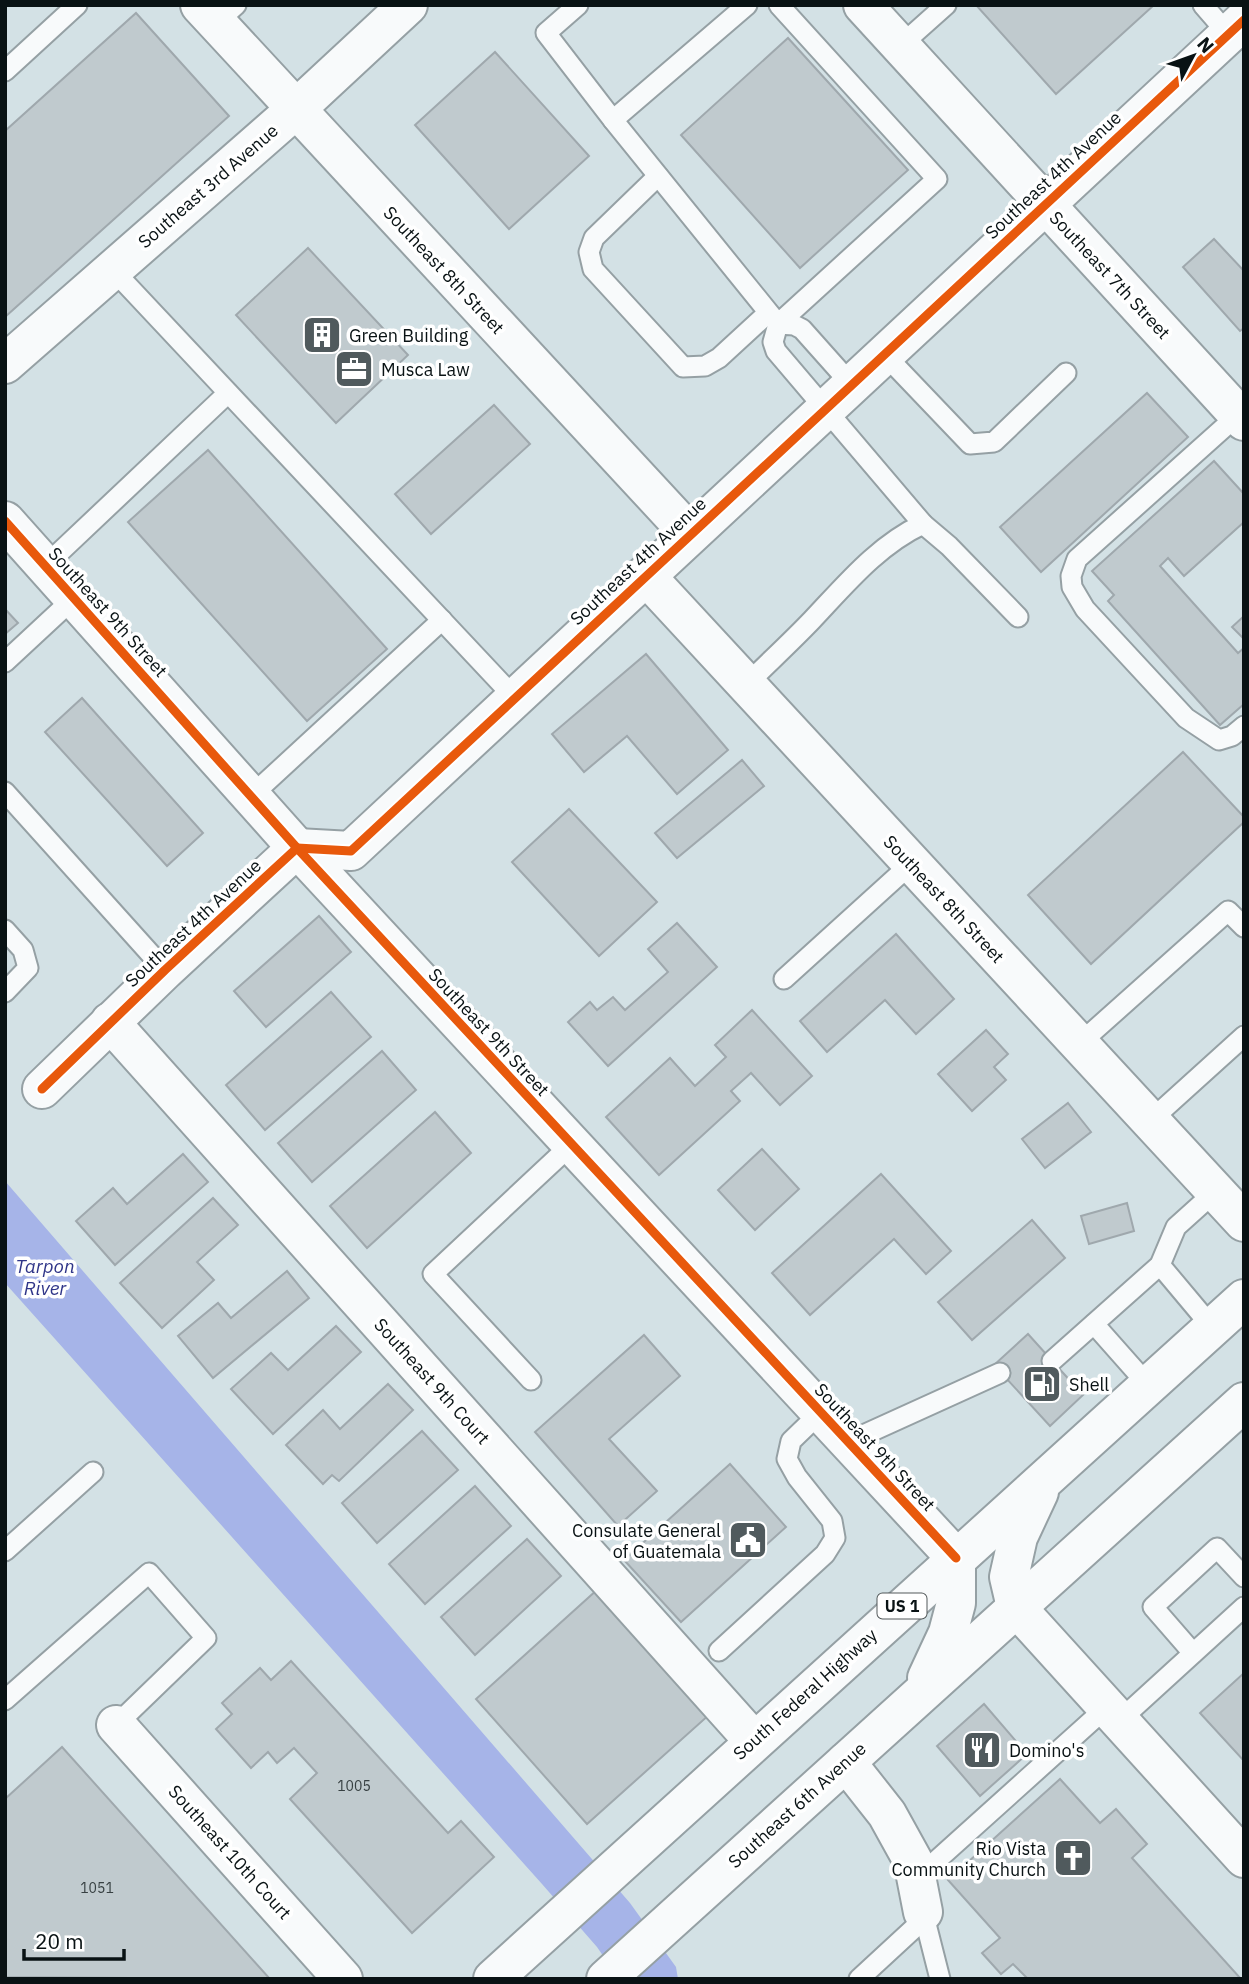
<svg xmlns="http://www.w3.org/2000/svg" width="1249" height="1984" font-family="'IBM Plex Sans',sans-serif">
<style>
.water{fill:#a6b4e8}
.building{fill:#c0cace;stroke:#9fa8ad;stroke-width:2}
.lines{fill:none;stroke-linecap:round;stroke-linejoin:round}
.service-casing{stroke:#95a0a4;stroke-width:23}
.minor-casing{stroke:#95a0a4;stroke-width:42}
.secondary-casing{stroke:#95a0a4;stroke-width:42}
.primary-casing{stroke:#95a0a4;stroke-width:42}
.service{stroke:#f8fafb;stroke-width:19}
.minor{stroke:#f8fafb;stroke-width:38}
.secondary{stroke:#f8fafb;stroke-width:38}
.primary{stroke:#f8fafb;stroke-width:38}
.cycleway-casing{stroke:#fff;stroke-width:13}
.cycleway{stroke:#e8590c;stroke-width:9}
.labels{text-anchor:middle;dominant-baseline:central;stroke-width:7;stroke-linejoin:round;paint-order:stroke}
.number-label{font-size:14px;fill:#374042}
.shield{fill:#fff;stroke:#53595a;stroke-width:2}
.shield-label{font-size:16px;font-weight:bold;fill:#091214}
.street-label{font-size:18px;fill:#091214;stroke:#fff}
.poi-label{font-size:18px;fill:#091214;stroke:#fff;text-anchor:start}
.water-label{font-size:19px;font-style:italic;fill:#2f3588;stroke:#fff}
</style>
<rect width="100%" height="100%" fill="#d3e1e5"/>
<polygon class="water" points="5,1181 630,1903 676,1967 678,1979 619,1979 597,1947 542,1884 5,1283"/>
<g class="building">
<polygon points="976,5 1154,5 1056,94"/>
<polygon points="136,13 229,116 5,317 5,131"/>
<polygon points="788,38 908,170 800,268 681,135"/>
<polygon points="495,52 589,156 509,229 415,125"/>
<polygon points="1214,239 1244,271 1244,328 1240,331 1183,267"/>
<polygon points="308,248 408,355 336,423 236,315"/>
<polygon points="1147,393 1188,437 1041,572 1000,527"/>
<polygon points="494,405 530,444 431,534 395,494"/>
<polygon points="208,450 387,649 307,721 128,522"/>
<polygon points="1214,461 1244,494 1244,522 1184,576 1168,558 1160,566 1238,653 1244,648 1244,704 1220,725 1108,601 1114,595 1092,571"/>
<polygon points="5,609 18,623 5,634"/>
<polygon points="1244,616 1244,639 1232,627"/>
<polygon points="646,654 728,750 677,794 627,736 584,772 552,734"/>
<polygon points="82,698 203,833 167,866 45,732"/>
<polygon points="1183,752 1244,817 1244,822 1091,964 1028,895"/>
<polygon points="742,760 764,786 677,858 655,833"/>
<polygon points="569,809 657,902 599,956 512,862"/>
<polygon points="319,916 351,952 266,1027 234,991"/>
<polygon points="677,923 717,967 608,1066 568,1022 590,1002 597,1010 613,997 625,1010 668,972 648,949"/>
<polygon points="896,934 954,999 916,1034 885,1000 827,1052 800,1021"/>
<polygon points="331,992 371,1037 265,1130 226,1085"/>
<polygon points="752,1010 812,1076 780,1105 751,1073 731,1091 740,1101 659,1175 606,1117 670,1058 695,1086 726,1057 715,1045"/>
<polygon points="986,1030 1008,1054 994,1067 1006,1080 972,1111 938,1074"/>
<polygon points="382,1051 416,1090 312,1182 278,1143"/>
<polygon points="1068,1103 1091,1132 1045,1168 1022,1139"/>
<polygon points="435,1112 471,1153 367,1248 330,1206"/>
<polygon points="762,1149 799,1189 755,1230 718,1190"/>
<polygon points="183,1154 208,1182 115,1265 76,1221 113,1188 127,1204"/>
<polygon points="881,1174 951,1251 926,1274 894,1239 810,1315 772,1273"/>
<polygon points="213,1198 238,1225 197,1262 214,1280 162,1328 120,1283"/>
<polygon points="1127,1203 1134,1231 1089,1244 1081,1216"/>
<polygon points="1032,1220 1065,1258 972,1340 938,1302"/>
<polygon points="287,1271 309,1298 213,1378 178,1336 218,1303 231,1318"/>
<polygon points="336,1326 361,1352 273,1434 231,1389 271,1353 288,1370"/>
<polygon points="1028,1334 1083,1395 1050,1426 994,1365"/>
<polygon points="644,1335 680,1376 609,1439 657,1491 618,1526 535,1432"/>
<polygon points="388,1384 413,1410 339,1481 332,1475 323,1484 286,1445 323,1410 340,1429"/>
<polygon points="422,1431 458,1470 377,1543 342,1503"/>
<polygon points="730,1464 786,1527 681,1622 624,1560"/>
<polygon points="475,1486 511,1526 425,1604 389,1564"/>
<polygon points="527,1539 561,1576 475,1655 441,1617"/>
<polygon points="598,1589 710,1714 587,1824 476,1699"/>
<polygon points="291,1661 448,1833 461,1821 494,1857 412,1933 290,1799 317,1773 294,1748 277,1763 268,1752 251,1768 216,1729 232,1714 222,1703 260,1668 271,1680"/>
<polygon points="1244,1673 1244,1761 1200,1713"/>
<polygon points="984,1704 1027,1754 980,1796 937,1746"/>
<polygon points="62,1747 270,1979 5,1977 5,1799"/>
<polygon points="1060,1779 1100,1823 1116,1809 1147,1844 1132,1858 1241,1979 1024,1979 1026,1977 1013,1964 1001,1974 982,1953 1000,1938 948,1880"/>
</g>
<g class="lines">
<g class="service-casing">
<g id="service">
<polyline points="578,5 546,33 613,120"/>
<polyline points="747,5 613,120 778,324 937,179 779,5"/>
<polyline points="1203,5 1229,35"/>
<polyline points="216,23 236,5"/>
<polyline points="900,46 946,5"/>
<polyline points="5,71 77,5"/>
<polyline points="658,176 594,238 589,252 593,269 683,367 705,366 719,358 768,313"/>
<polyline points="113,270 514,697"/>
<polyline points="884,354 970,444 994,442 1066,373"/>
<polyline points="851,384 802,329 794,325 778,324 773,342 776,351 923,524"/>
<polyline points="1238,415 1077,559 1071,576 1072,587 1085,609 1186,718 1219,740 1232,736 1244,726"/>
<polyline points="45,566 228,393"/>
<polyline points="5,662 74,598"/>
<path d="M746,685C768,663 791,642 812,620C846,584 878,545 923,524L949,546L1018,617"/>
<polyline points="5,792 165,970"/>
<polyline points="251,796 442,620"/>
<polyline points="5,930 23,950 28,968 5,992"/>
<polyline points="784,979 912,863"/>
<polyline points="1079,1044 1228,911 1244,927"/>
<polyline points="1150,1121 1244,1036"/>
<polyline points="1160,1265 1212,1327"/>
<polyline points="1094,1324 1148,1385"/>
<polyline points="1052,1361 1160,1265 1176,1227 1216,1191"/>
<polyline points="531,1380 433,1274 572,1144"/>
<polyline points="848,1442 1000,1373"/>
<polyline points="5,1551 93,1472"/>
<polyline points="719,1651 825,1554 835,1538 832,1521 797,1477 787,1459 791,1441 821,1412"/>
<polyline points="1193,1653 1153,1607 1217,1548 1244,1577"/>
<polyline points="5,1700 149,1573 206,1638 116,1725"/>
<polyline points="1119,1721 1244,1607"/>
<polyline points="917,1878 1107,1707"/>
<polyline points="923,1912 940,1979"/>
<polyline points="859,1979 924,1919"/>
</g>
</g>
<g class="minor-casing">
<g id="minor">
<polyline points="200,5 690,534"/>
<polyline points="863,5 1244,421"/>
<polyline points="5,521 297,848 956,1558"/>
<polyline points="645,575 1244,1222"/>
<polyline points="110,1022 754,1741"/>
<polyline points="42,1089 165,970 297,848 351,851 1244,20"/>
<polyline points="1016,1607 1244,1858"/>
<polyline points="116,1725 343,1979"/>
<polyline points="846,1762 887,1814 913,1861 923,1912"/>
</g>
</g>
<g class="secondary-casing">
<polyline id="secondary" points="5,364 295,110 408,5"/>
</g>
<g class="primary-casing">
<g id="primary">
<polyline points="1016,1607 1009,1577 1018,1537 1039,1492"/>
<polyline points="927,1678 948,1633 956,1603 956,1558"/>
<polyline points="493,1979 1244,1299"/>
<polyline points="606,1979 1244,1402"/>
</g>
</g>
<use href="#service" class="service"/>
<use href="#minor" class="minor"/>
<use href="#secondary" class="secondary"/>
<use href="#primary" class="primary"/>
<g class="cycleway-casing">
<g id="cycleway">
<polyline points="5,521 297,848 956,1558"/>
<polyline points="42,1089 165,970 297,848 351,851 1244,20"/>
</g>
</g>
<use href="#cycleway" class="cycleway"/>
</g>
<defs>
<g id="building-square" transform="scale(2.0125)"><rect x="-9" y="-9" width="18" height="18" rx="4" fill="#505a5d" stroke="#fff"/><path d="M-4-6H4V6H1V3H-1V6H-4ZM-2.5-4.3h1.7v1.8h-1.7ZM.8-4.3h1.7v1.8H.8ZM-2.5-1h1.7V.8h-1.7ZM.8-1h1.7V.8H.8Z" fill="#fff"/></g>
<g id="office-square" transform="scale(2.0125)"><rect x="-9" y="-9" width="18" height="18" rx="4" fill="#505a5d" stroke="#fff"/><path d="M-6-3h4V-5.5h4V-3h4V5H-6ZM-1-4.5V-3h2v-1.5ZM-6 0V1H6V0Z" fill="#fff"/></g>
<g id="fuel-square" transform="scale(2.0125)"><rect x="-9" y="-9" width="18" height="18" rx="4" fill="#505a5d" stroke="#fff"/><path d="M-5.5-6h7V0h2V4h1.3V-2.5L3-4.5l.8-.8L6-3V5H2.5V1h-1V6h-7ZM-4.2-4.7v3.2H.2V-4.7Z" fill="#fff"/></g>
<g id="civic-square" transform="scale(2.0125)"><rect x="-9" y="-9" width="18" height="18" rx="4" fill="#505a5d" stroke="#fff"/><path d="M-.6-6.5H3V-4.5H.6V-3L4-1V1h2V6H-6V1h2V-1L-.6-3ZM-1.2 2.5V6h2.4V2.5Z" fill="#fff"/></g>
<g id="restaurant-square" transform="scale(2.0125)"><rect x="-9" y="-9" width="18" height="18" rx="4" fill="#505a5d" stroke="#fff"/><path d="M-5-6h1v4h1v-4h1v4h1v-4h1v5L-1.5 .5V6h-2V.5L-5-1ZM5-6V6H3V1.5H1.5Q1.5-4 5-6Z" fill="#fff"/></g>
<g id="church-square" transform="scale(2.0125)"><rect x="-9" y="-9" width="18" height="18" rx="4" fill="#505a5d" stroke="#fff"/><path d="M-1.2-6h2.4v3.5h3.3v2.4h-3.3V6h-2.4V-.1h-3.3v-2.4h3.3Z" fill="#fff"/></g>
</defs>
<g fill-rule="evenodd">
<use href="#building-square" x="322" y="335"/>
<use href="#office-square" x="354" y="369"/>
<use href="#fuel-square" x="1042" y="1384"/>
<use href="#civic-square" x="748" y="1540"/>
<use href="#restaurant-square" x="982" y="1750"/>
<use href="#church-square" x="1073" y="1858"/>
</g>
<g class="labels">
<g class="number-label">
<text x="354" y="1786">1005</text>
<text x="97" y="1888">1051</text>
</g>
<rect class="shield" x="877.5" y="1593.5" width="49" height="25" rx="5"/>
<g class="shield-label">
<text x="902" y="1606">US 1</text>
</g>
<g class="street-label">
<text transform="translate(1053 175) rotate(-43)">Southeast 4th Avenue</text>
<text transform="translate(208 186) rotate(-41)">Southeast 3rd Avenue</text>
<text transform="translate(444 270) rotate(47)">Southeast 8th Street</text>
<text transform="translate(1110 275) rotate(47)">Southeast 7th Street</text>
<text transform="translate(638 561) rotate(-43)">Southeast 4th Avenue</text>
<text transform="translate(108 612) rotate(48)">Southeast 9th Street</text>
<text transform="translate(944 899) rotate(47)">Southeast 8th Street</text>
<text transform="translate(193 923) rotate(-43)">Southeast 4th Avenue</text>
<text transform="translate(489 1032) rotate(47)">Southeast 9th Street</text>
<text transform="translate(432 1381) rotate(48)">Southeast 9th Court</text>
<text transform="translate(875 1447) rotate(47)">Southeast 9th Street</text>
<text transform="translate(805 1694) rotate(-42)">South Federal Highway</text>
<text transform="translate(797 1805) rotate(-42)">Southeast 6th Avenue</text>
<text transform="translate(230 1852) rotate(48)">Southeast 10th Court</text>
</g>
<g class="poi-label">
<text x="349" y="335">Green Building</text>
<text x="381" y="369">Musca Law</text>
<text x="1069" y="1384">Shell</text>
<text x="721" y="1530" text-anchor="end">Consulate General<tspan x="721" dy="21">of Guatemala</tspan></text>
<text x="1009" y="1750">Domino's</text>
<text x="1046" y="1848" text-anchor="end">Rio Vista<tspan x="1046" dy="21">Community Church</tspan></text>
</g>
<g class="water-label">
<text x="45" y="1266">Tarpon<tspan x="45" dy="22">River</tspan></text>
</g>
</g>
<rect width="1249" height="1984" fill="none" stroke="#091214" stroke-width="14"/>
<g transform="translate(1193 56) rotate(49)" stroke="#ffffff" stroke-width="5" paint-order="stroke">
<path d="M0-5L12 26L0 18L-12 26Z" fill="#091214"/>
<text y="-10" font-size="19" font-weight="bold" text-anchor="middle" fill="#091214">N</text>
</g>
<path d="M24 1949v10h100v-10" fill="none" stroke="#091214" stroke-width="3.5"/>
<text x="35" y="1949" font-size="21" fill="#091214" stroke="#ffffff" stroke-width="5" paint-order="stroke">20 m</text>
</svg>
